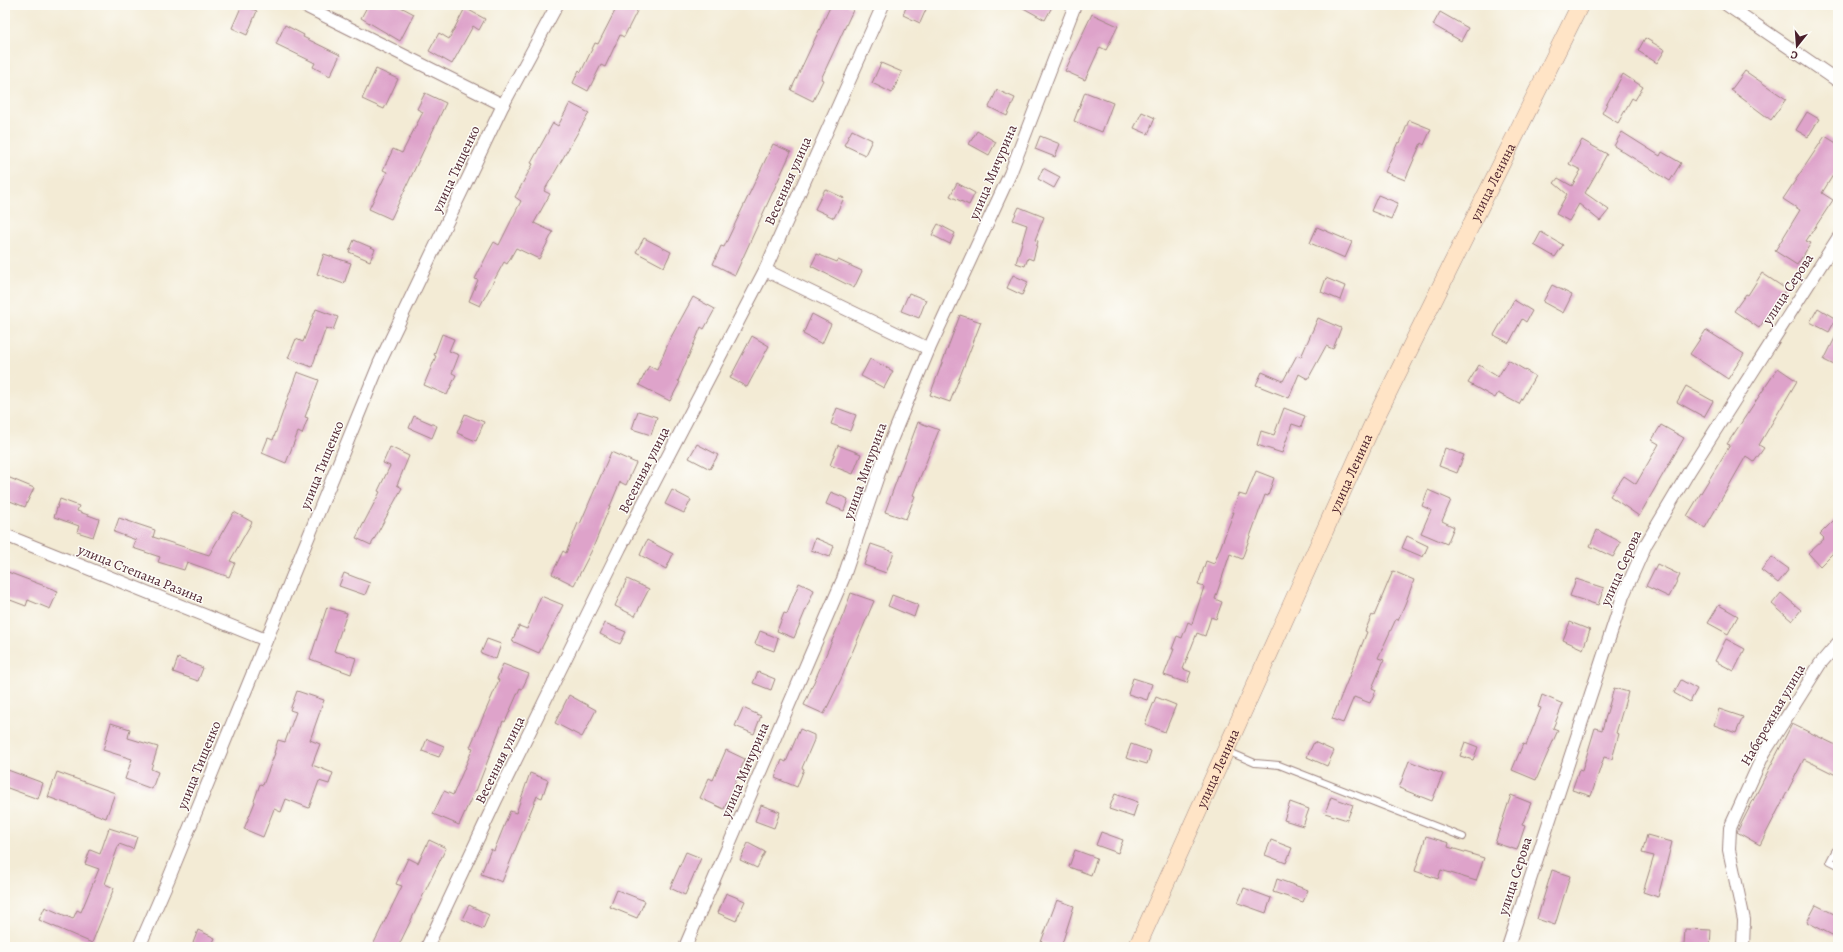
<svg xmlns="http://www.w3.org/2000/svg" width="1843" height="952" font-family="Alegreya,serif">
<style>
.building{fill:#dea3ca}
.lines{fill:none;stroke-linecap:round;stroke-linejoin:round}
.lane-casing{stroke:#9e8580;stroke-width:8}
.street-casing{stroke:#9e8580;stroke-width:14}
.secondary-casing{stroke:#9e8580;stroke-width:18}
.lane{stroke:#fff;stroke-width:6}
.street{stroke:#fff;stroke-width:12}
.secondary{stroke:#ffe4c6;stroke-width:17}
.labels{text-anchor:middle;dominant-baseline:central;stroke-width:3;stroke-linejoin:round;paint-order:stroke}
.street-label{font-size:14px;fill:#4a1f2b;stroke:#fdfcf7}
</style>
<rect width="100%" height="100%" fill="#fdfcf7"/>
<filter id="ink" filterUnits="userSpaceOnUse"><feTurbulence type="fractalNoise" baseFrequency=".025" numOctaves="2"/><feDisplacementMap in="SourceGraphic" scale="8" xChannelSelector="R" yChannelSelector="G"/><feConvolveMatrix kernelMatrix="1 2 1 2 8 2 1 2 1" color-interpolation-filters="sRGB"/></filter>
<filter id="wash" filterUnits="userSpaceOnUse"><feTurbulence type="fractalNoise" baseFrequency=".012" numOctaves="4" result="noise"/><feDisplacementMap in="SourceGraphic" scale="16" xChannelSelector="R" yChannelSelector="G"/><feGaussianBlur stdDeviation="0.9" result="paint"/><feColorMatrix in="noise" values="0 0 0 0 0 0 0 0 0 0 0 0 0 0 0 0 0 1.4 0 .05"/><feComposite in="paint" operator="in"/></filter>
<g filter="url(#wash)">
<rect width="100%" height="100%" fill="#f3ebd5"/>
<g id="blocks">
<g class="building">
<polygon points="242,5 257,11 247,35 232,28"/>
<polygon points="368,5 397,5 414,14 400,41 361,18"/>
<polygon points="618,5 640,5 624,37 620,35 605,67 601,65 588,91 573,83 579,70 581,72 595,43 598,44"/>
<polygon points="831,5 847,5 854,8 821,79 823,80 813,101 791,90"/>
<polygon points="907,5 928,5 920,23 903,15"/>
<polygon points="1018,5 1053,5 1045,20"/>
<polygon points="465,8 485,19 479,30 473,26 452,64 429,51 439,33 449,39"/>
<polygon points="1440,12 1468,28 1461,41 1433,25"/>
<polygon points="1092,14 1118,26 1106,50 1100,47 1085,80 1065,71"/>
<polygon points="285,25 304,35 303,37 340,55 330,76 313,67 315,63 276,44"/>
<polygon points="1645,38 1665,50 1657,63 1638,51"/>
<polygon points="881,63 902,72 892,93 872,83"/>
<polygon points="376,69 398,79 384,109 362,99"/>
<polygon points="1745,71 1786,99 1771,120 1731,90"/>
<polygon points="1623,74 1643,87 1635,100 1632,98 1618,123 1602,113"/>
<polygon points="997,90 1015,98 1007,116 989,107"/>
<polygon points="1085,92 1113,103 1102,132 1074,121"/>
<polygon points="425,93 446,103 391,219 369,209 387,172 383,170 393,149 402,153 423,112 417,109"/>
<polygon points="570,103 589,113 544,191 550,194 534,223 553,232 539,259 516,248 507,264 504,262 480,306 469,301 478,280 475,279 488,253 494,242 499,245 521,201 515,197 533,164 531,163 553,123 558,126"/>
<polygon points="1142,112 1155,118 1148,134 1134,128"/>
<polygon points="1807,112 1819,119 1808,137 1796,130"/>
<polygon points="1409,120 1431,129 1424,145 1421,143 1405,180 1385,172 1398,142 1400,143"/>
<polygon points="852,130 872,140 865,155 844,145"/>
<polygon points="977,131 996,142 989,155 969,144"/>
<polygon points="1622,132 1660,156 1662,152 1681,163 1670,181 1614,146"/>
<polygon points="1040,136 1060,144 1055,157 1035,149"/>
<polygon points="1825,136 1838,144 1838,167 1822,193 1833,200 1806,241 1811,243 1797,265 1775,251 1800,210 1783,199"/>
<polygon points="1582,140 1607,154 1585,193 1609,210 1600,221 1579,204 1569,221 1556,214 1567,194 1554,183 1558,178 1572,186 1581,170 1569,164"/>
<polygon points="773,144 791,152 735,275 713,264 721,246 724,247"/>
<polygon points="1043,168 1060,177 1054,188 1038,179"/>
<polygon points="957,183 975,193 969,205 950,196"/>
<polygon points="825,189 844,198 834,218 815,209"/>
<polygon points="1378,195 1398,203 1391,219 1371,211"/>
<polygon points="1019,207 1044,217 1035,240 1038,241 1033,260 1028,258 1025,266 1016,263 1027,225 1013,220"/>
<polygon points="938,224 955,233 950,244 932,235"/>
<polygon points="1317,227 1352,242 1345,258 1310,243"/>
<polygon points="1541,232 1563,245 1555,257 1534,245"/>
<polygon points="644,238 671,252 664,267 636,252"/>
<polygon points="354,240 375,249 370,261 349,252"/>
<polygon points="324,254 351,263 344,284 317,274"/>
<polygon points="817,254 837,262 838,260 862,271 854,288 811,266"/>
<polygon points="1762,273 1786,289 1759,328 1734,311 1746,294 1748,295"/>
<polygon points="1013,275 1028,282 1022,295 1007,288"/>
<polygon points="1326,278 1345,286 1340,300 1321,292"/>
<polygon points="1552,285 1572,295 1563,313 1543,302"/>
<polygon points="909,293 926,300 919,318 901,311"/>
<polygon points="693,297 715,309 704,329 701,327 678,381 680,382 670,401 639,385 649,366 657,370 670,339"/>
<polygon points="1514,300 1532,311 1526,322 1522,319 1509,343 1494,335"/>
<polygon points="1818,308 1836,319 1829,332 1810,322"/>
<polygon points="316,309 338,317 333,330 326,328 312,367 288,358 296,339 303,342"/>
<polygon points="812,314 831,324 822,344 803,334"/>
<polygon points="960,315 981,322 950,402 930,395"/>
<polygon points="1318,318 1341,328 1333,349 1326,346 1308,379 1299,374 1289,398 1256,385 1262,372 1283,381 1297,355 1301,357"/>
<polygon points="1706,330 1744,354 1728,379 1690,354"/>
<polygon points="1838,332 1838,367 1824,360"/>
<polygon points="442,334 454,339 449,351 459,355 452,373 456,375 447,395 424,385 436,356 434,355"/>
<polygon points="752,336 769,346 747,387 730,378"/>
<polygon points="870,359 893,371 884,388 861,376"/>
<polygon points="1508,360 1535,376 1519,404 1498,393 1495,398 1468,383 1479,365 1498,377"/>
<polygon points="1778,368 1797,381 1759,445 1764,448 1754,462 1746,456 1705,528 1687,516 1730,445 1727,444"/>
<polygon points="297,372 319,380 305,417 308,418 302,434 298,432 286,463 262,453 268,438 273,440"/>
<polygon points="1686,386 1713,401 1704,417 1677,402"/>
<polygon points="837,408 856,415 850,431 831,424"/>
<polygon points="1284,408 1305,416 1301,427 1292,424 1282,453 1257,445 1261,431 1274,435"/>
<polygon points="638,411 657,417 651,435 632,429"/>
<polygon points="465,414 484,422 476,441 457,433"/>
<polygon points="414,416 437,426 432,438 409,428"/>
<polygon points="918,422 939,430 913,495 915,496 906,519 885,512"/>
<polygon points="1661,425 1684,438 1639,516 1610,496 1624,476 1636,484 1659,444 1652,440"/>
<polygon points="697,444 718,455 710,469 689,458"/>
<polygon points="838,445 861,454 853,474 830,465"/>
<polygon points="390,447 409,456 397,485 402,488 371,545 356,538 380,492 378,491 390,466 383,463"/>
<polygon points="1445,448 1464,455 1457,473 1439,466"/>
<polygon points="611,452 636,463 626,485 620,482 592,550 574,585 552,574 563,551 566,553 578,523 580,524"/>
<polygon points="1256,471 1274,478 1268,496 1265,495 1242,559 1230,554 1215,599 1222,602 1216,619 1211,617 1205,636 1197,633 1183,669 1191,672 1187,683 1164,675 1174,649 1172,649 1177,636 1182,638 1188,622 1192,624 1204,587 1198,585 1206,561 1214,564 1234,512 1232,512 1239,494 1246,496"/>
<polygon points="5,476 34,488 25,507 5,499"/>
<polygon points="672,490 691,500 684,513 665,504"/>
<polygon points="1428,490 1451,500 1442,521 1454,527 1447,544 1421,533 1431,510 1422,506"/>
<polygon points="831,492 848,499 844,511 826,504"/>
<polygon points="60,499 79,506 77,511 99,519 93,537 77,532 79,526 54,517"/>
<polygon points="234,512 252,522 230,561 235,563 229,577 187,562 184,570 158,562 160,557 133,548 136,540 114,532 119,518 155,530 153,537 209,555"/>
<polygon points="1838,516 1838,552 1836,550 1820,566 1808,553 1824,538 1820,534"/>
<polygon points="1597,530 1621,542 1613,557 1590,546"/>
<polygon points="1407,536 1428,546 1423,557 1402,548"/>
<polygon points="815,538 834,546 830,557 811,550"/>
<polygon points="647,540 673,554 666,569 640,555"/>
<polygon points="871,544 894,552 886,573 864,565"/>
<polygon points="1772,557 1789,569 1778,583 1761,570"/>
<polygon points="1657,564 1680,575 1669,597 1646,586"/>
<polygon points="5,571 58,591 50,609 28,600 26,606 5,598"/>
<polygon points="1393,571 1414,580 1405,604 1398,620 1396,619 1378,658 1384,660 1372,688 1376,690 1370,703 1354,697 1343,723 1332,719 1367,632 1365,631 1372,615 1374,616"/>
<polygon points="344,573 370,583 365,595 339,586"/>
<polygon points="627,579 649,589 635,616 615,606"/>
<polygon points="1576,579 1604,588 1598,605 1570,596"/>
<polygon points="799,583 814,590 794,638 777,631 784,613 787,614"/>
<polygon points="851,593 874,601 841,679 824,714 804,705 844,613"/>
<polygon points="1781,593 1801,610 1792,621 1772,604"/>
<polygon points="892,595 918,605 914,617 888,606"/>
<polygon points="541,596 563,605 539,653 512,641 519,626 527,629"/>
<polygon points="1719,605 1738,616 1728,634 1708,623"/>
<polygon points="327,607 347,613 334,651 356,658 351,674 310,659"/>
<polygon points="1570,622 1590,630 1583,649 1563,640"/>
<polygon points="605,623 626,632 620,644 600,634"/>
<polygon points="760,631 778,638 774,651 755,644"/>
<polygon points="487,639 501,644 496,659 481,653"/>
<polygon points="1726,639 1745,649 1734,671 1715,661"/>
<polygon points="178,658 203,668 198,681 173,672"/>
<polygon points="503,664 529,674 522,689 520,688 505,722 503,721 476,791 475,790 459,825 433,814 444,791 453,795 473,748 470,747 499,680 497,679"/>
<polygon points="758,672 775,679 771,690 753,683"/>
<polygon points="1133,678 1152,684 1147,700 1128,694"/>
<polygon points="1681,680 1697,689 1690,702 1674,693"/>
<polygon points="1614,688 1628,692 1616,733 1619,734 1612,759 1604,757 1591,796 1572,790 1579,770 1582,771 1595,728 1602,730"/>
<polygon points="297,691 324,700 310,740 320,744 312,765 333,773 329,784 319,781 309,808 286,799 281,812 274,809 263,837 244,829 255,802 254,801 260,784 263,785 275,753 274,753 278,740 285,742 296,712 290,710"/>
<polygon points="569,695 596,710 582,737 555,723"/>
<polygon points="1542,695 1563,704 1553,728 1558,730 1536,780 1512,770 1523,744 1526,745 1541,708 1538,707"/>
<polygon points="1156,697 1176,705 1165,732 1145,724"/>
<polygon points="743,708 761,716 754,734 735,726"/>
<polygon points="1719,709 1743,717 1736,733 1714,725"/>
<polygon points="111,723 130,729 128,738 158,747 151,769 158,772 152,789 125,779 132,759 103,750"/>
<polygon points="1792,724 1838,746 1838,776 1804,759 1760,845 1737,832"/>
<polygon points="800,729 814,735 814,740 802,768 804,769 797,787 775,778 782,760 786,762"/>
<polygon points="427,739 444,746 439,757 422,751"/>
<polygon points="1314,742 1334,751 1327,766 1307,757"/>
<polygon points="1465,742 1478,747 1473,760 1460,756"/>
<polygon points="1131,744 1151,751 1147,764 1126,758"/>
<polygon points="726,750 745,759 724,809 700,798 709,778 713,780"/>
<polygon points="1409,761 1443,774 1432,801 1399,788"/>
<polygon points="5,769 43,783 38,799 5,787"/>
<polygon points="57,772 115,793 106,818 48,797"/>
<polygon points="530,773 548,780 542,798 537,796 502,882 481,874 491,849 494,851 510,811 516,813"/>
<polygon points="1115,794 1138,802 1133,817 1109,809"/>
<polygon points="1511,795 1531,803 1522,825 1525,826 1517,850 1495,843"/>
<polygon points="1331,797 1353,805 1347,820 1325,813"/>
<polygon points="1290,802 1309,809 1303,826 1284,820"/>
<polygon points="761,805 780,812 774,828 755,821"/>
<polygon points="109,828 137,837 133,849 119,844 105,884 114,888 92,943 39,920 45,907 73,919 77,910 81,912 99,869 85,864 90,850 100,854"/>
<polygon points="1101,832 1123,840 1118,853 1096,845"/>
<polygon points="1647,835 1672,842 1658,897 1643,892 1654,856 1642,853"/>
<polygon points="1426,836 1449,843 1448,847 1484,858 1476,881 1441,870 1438,879 1415,871"/>
<polygon points="429,840 446,848 398,947 372,947 402,886 396,884 408,858 418,863"/>
<polygon points="1271,840 1292,848 1286,863 1265,855"/>
<polygon points="748,843 765,852 757,868 740,860"/>
<polygon points="1075,850 1097,858 1091,875 1069,867"/>
<polygon points="686,852 701,858 685,895 670,888"/>
<polygon points="1552,870 1570,876 1555,925 1537,919"/>
<polygon points="1277,879 1308,890 1303,902 1273,892"/>
<polygon points="1244,888 1271,898 1266,913 1238,903"/>
<polygon points="617,890 645,901 637,918 610,907"/>
<polygon points="726,893 745,901 736,921 718,913"/>
<polygon points="1057,900 1074,906 1061,947 1041,942"/>
<polygon points="469,905 489,915 483,929 462,919"/>
<polygon points="1816,905 1838,916 1838,938 1807,922"/>
<polygon points="1685,929 1711,930 1710,947 1684,945"/>
<polygon points="198,930 215,938 211,947 201,947 193,943"/>
</g>
</g>
</g>
<g filter="url(#ink)">
<use href="#blocks" fill-opacity="0" stroke="#9e8580" stroke-width="1"/>
<g class="lines">
<g class="lane-casing">
<g id="lane">
<polyline points="1227,751 1255,763 1279,765 1463,837"/>
<polyline points="1838,846 1830,861 1838,865"/>
<polyline points="1429,947 1429,946"/>
</g>
</g>
<g class="street-casing">
<g id="street">
<polyline points="303,5 503,105"/>
<polyline points="1727,5 1838,81"/>
<polyline points="765,270 929,349"/>
<polyline points="5,535 266,640"/>
<polyline points="139,947 169,878 380,362 503,105 557,5"/>
<polyline points="427,947 496,800 620,548 765,270 883,5"/>
<polyline points="685,947 843,579 885,455 929,349 1010,174 1075,5"/>
<polyline points="1508,947 1623,596 1646,544 1690,470 1838,238"/>
<polyline points="1743,947 1744,920 1729,850 1730,828 1764,753 1820,664 1838,643"/>
</g>
</g>
<g class="secondary-casing">
<g id="secondary">
<path id="s1" d="M1137,947L1375,419L1580,5"/>
</g>
</g>
<use href="#lane" class="lane"/>
<use href="#street" class="street"/>
<use href="#secondary" class="secondary"/>
</g>
</g>
<g class="labels">
<g class="street-label">
<text transform="translate(456 169) rotate(-65)">улица Тищенко</text>
<text transform="translate(993 172) rotate(-67)">улица Мичурина</text>
<text transform="translate(788 181) rotate(-66)">Весенняя улица</text>
<text stroke="none"><textPath href="#s1" startOffset="844">улица Ленина</textPath></text>
<text transform="translate(1788 289) rotate(-57)">улица Серова</text>
<text transform="translate(322 465) rotate(-68)">улица Тищенко</text>
<text transform="translate(644 470) rotate(-63)">Весенняя улица</text>
<text transform="translate(865 471) rotate(-70)">улица Мичурина</text>
<text stroke="none"><textPath href="#s1" startOffset="520">улица Ленина</textPath></text>
<text transform="translate(1621 568) rotate(-66)">улица Серова</text>
<text transform="translate(141 574) rotate(22)">улица Степана Разина</text>
<text transform="translate(1773 715) rotate(-60)">Набережная улица</text>
<text transform="translate(500 760) rotate(-64)">Весенняя улица</text>
<text transform="translate(199 765) rotate(-68)">улица Тищенко</text>
<text stroke="none"><textPath href="#s1" startOffset="196">улица Ленина</textPath></text>
<text transform="translate(745 770) rotate(-67)">улица Мичурина</text>
<text transform="translate(1515 876) rotate(-72)">улица Серова</text>
</g>
</g>
<rect width="1843" height="952" fill="none" stroke="#fdfcf7" stroke-width="20"/>
<g transform="translate(1797 46) rotate(197)" stroke="#fdfcf7" stroke-width="3" paint-order="stroke">
<path d="M0-3L7 15L0 10L-7 15Z" fill="#4a1f2b"/>
<text y="-6" font-size="11" font-weight="bold" text-anchor="middle" fill="#4a1f2b">С</text>
</g>
</svg>
